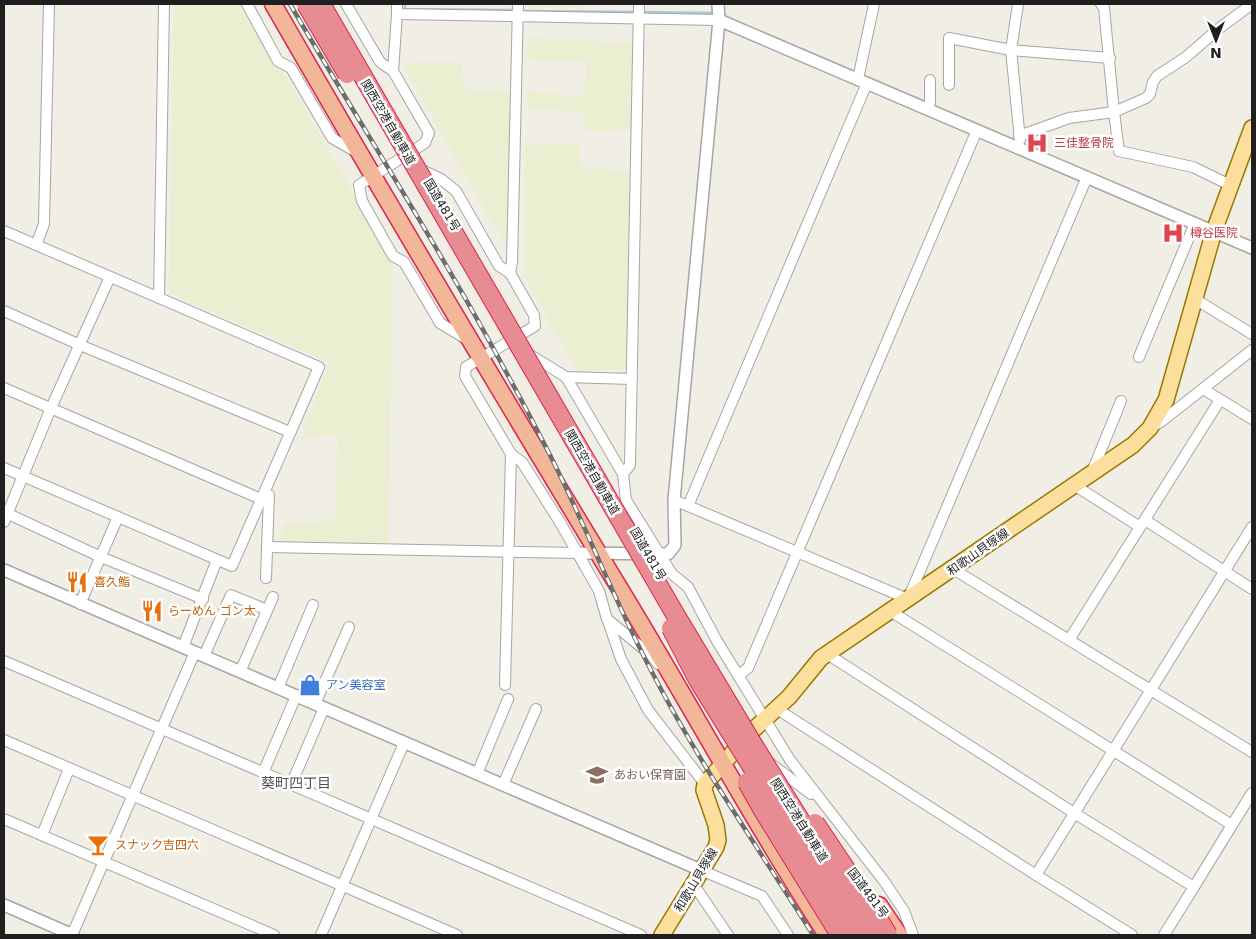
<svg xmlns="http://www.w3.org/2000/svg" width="1256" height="939" font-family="'DejaVu Sans','Noto Sans JP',sans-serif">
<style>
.farmland{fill:#e9efd0}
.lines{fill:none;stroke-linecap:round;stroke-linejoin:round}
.stream{stroke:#a5cbde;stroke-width:2.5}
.minor-casing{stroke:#a6a6a6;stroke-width:12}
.tertiary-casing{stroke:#a6a6a6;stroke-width:14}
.primary-casing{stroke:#9a7900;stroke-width:18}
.trunk-casing{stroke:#de224d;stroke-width:19}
.minor{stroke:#fff;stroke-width:10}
.tertiary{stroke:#fff;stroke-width:11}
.primary{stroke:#fddf9d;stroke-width:15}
.trunk{stroke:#f2b698;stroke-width:16}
.rail-casing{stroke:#6d6d6d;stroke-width:4.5}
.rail{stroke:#fff;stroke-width:2.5;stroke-dasharray:8;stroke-linecap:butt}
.motorway-bridge-casing{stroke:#de224d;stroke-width:20;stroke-linecap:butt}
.motorway-bridge{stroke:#e88c93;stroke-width:18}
.labels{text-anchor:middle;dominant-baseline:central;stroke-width:5;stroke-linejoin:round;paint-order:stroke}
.street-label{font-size:12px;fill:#1f1f1f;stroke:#fff}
.health-label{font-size:12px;fill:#be3a42;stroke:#fff;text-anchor:start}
.food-label{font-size:12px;fill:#c56008;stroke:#fff;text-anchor:start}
.shop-label{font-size:12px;fill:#366cbe;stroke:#fff;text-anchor:start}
.education-label{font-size:12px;fill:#785e54;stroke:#fff;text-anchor:start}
.neighbourhood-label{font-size:14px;fill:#525252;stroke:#fff}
</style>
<rect width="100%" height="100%" fill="#f0eee5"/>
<g class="farmland">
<polygon points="174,4 244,4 393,262 388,550 279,542 284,523 335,521 338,435 301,438 329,362 169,293"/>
<polygon points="526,4 582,4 582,8 526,7"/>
<polygon points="528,38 633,43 632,129 586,132 583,112 529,109 528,91 584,97 587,61 528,60"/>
<polygon points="461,62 464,89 512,91 508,250 402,63"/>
<polygon points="579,143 581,167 631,171 628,369 577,371 525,277 525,145"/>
</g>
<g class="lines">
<g class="stream">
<polyline points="405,4 405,9 516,10"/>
<polyline points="522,11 636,12"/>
<polyline points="642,12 715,13"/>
</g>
<g class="minor-casing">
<g id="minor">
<polyline points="247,4 278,61 291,68 332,138 358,153"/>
<polyline points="346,4 380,62 393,71 429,133 425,143 359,185 362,201 393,256 404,262 440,323 468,340"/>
<polyline points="397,4 397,14 719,20"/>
<polyline points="1018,4 1011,50 1020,140"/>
<polyline points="1101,4 1104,8 1114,112 1119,151 1193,167 1232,186"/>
<polyline points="393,71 397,14"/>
<polyline points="858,79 874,4"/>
<polyline points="949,85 949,38 1011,50 1110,58"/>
<polyline points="927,108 930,103 930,80"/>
<polyline points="1019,136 1069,118 1114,112 1146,98 1150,94 1153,82 1157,76 1186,57 1217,30 1252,4"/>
<polyline points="422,170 441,179 456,191 499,266 510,273 534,315 535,326 466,367 465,376 511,454 505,685"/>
<polyline points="4,231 319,367 232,566 4,468"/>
<polyline points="36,245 44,224 49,4"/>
<polyline points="510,273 512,262 518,4"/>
<polyline points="159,298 164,4"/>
<polyline points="1195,299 1252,334"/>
<polyline points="4,311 80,345 290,432"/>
<polyline points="532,356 566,377 623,474 626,500 672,574 688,587 717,641 790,760 884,881 904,911 913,935"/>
<polyline points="1139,357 1195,223"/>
<polyline points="566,377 632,379"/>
<polyline points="4,388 261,499 269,500"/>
<polyline points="1203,389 1252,419"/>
<polyline points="1152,427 1162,421 1252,350"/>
<polyline points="511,454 522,462 561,524 599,591 607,619 651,655 658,664"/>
<polyline points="1092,472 1121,401"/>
<polyline points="623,474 630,465 639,4"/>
<polyline points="1074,485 1140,527"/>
<polyline points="674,500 908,599 1087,177"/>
<polyline points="688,506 867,83"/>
<polyline points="4,512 101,557 203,599"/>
<polyline points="1145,520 1252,589"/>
<polyline points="4,522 51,408 110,277"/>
<polyline points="267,547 578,553"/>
<polyline points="953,569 1252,752"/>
<polyline points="266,578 269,495"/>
<polyline points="80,604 118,517"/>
<polyline points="892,611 895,614 1232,825 1194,887"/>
<polyline points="608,621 621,659 648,710 705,784"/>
<polyline points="1069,640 1220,400"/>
<polyline points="183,647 217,560"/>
<polyline points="829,653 832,657 1074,813 1194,887 1164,935"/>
<polyline points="204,656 231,595 267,610"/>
<polyline points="4,661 641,935"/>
<polyline points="240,672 273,597"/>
<polyline points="738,676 748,668 977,130"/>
<polyline points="278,688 313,605"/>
<polyline points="315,704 349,627"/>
<polyline points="777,709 1036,875 1252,527"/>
<polyline points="4,740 457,935"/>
<polyline points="770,763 811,794"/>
<polyline points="263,773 296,696"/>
<polyline points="477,774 508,699"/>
<polyline points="291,785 324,708"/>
<polyline points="503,785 536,709"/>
<polyline points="4,819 274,935"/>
<polyline points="1232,825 1252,793"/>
<polyline points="42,835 69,769"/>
<polyline points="703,871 762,896 788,935"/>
<polyline points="1036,875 1132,935"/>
<polyline points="694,885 728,935"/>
<polyline points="72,935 195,652"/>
<polyline points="321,935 404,743"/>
</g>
</g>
<g class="tertiary-casing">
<g id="tertiary">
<polyline points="719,20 1252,248"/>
<polyline points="578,553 668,554 675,545 674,500 719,20 718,4"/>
<polyline points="4,570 703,871"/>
<polyline points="4,905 73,935"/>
</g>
</g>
<g class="primary-casing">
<polyline id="primary" points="662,935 716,847 718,840 716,825 704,790 705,784 751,732 789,697 821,658 1133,445 1150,428 1166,400 1214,231 1252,128"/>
</g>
<g class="trunk-casing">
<g id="trunk">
<path d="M273,4C386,200 502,395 620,589C690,704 754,823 827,935"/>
<polyline points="879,905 899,935"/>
</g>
</g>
<use href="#minor" class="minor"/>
<use href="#tertiary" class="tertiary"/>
<use href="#primary" class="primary"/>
<use href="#trunk" class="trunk"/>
<g class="rail-casing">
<path id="rail" d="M290,4C361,126 438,245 505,370C522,401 539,433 555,465C589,534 617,606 653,674C700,765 759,849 813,935"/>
</g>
<use href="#rail" class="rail"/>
<g class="motorway-bridge-casing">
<g id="motorway-bridge">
<polyline points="306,4 347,74"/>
<polyline points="321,4 675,614 754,746 872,935"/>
<polyline points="671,628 698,680 856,935"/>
<polyline points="747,782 764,812 840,935"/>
<polyline points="815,823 870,905 888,935"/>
</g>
</g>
<use href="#motorway-bridge" class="motorway-bridge"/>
</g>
<defs>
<g id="hospital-bare" transform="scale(1.725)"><path d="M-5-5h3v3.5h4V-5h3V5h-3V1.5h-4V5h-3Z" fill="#e0444e" stroke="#fff" stroke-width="2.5" paint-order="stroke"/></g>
<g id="restaurant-bare" transform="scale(1.725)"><path d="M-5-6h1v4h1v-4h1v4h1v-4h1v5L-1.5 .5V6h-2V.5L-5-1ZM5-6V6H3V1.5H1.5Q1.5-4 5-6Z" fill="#e8710a" stroke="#fff" stroke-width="2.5" paint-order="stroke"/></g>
<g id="shop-bare" transform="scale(1.725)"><path d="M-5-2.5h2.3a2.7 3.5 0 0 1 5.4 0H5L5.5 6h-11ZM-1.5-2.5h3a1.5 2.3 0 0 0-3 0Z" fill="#3f7fe0" stroke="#fff" stroke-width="2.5" paint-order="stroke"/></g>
<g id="school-bare" transform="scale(1.725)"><path d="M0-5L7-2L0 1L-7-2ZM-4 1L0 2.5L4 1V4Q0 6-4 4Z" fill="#8d6e63" stroke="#fff" stroke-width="2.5" paint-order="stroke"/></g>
<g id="bar-bare" transform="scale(1.725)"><path d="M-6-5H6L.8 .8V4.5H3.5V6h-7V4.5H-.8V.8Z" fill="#e8710a" stroke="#fff" stroke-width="2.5" paint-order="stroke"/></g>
</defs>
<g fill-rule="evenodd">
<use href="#hospital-bare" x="1037" y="143"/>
<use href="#hospital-bare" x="1173" y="233"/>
<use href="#restaurant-bare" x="77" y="582"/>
<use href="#restaurant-bare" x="152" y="611"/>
<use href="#shop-bare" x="310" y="685"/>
<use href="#school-bare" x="597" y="775"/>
<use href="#bar-bare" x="98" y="845"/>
</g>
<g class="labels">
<g class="street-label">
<text transform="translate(388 122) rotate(60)">関西空港自動車道</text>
<text transform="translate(442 205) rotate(59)">国道481号</text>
<text transform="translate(592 472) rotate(60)">関西空港自動車道</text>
<text transform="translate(978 552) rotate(-35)">和歌山貝塚線</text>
<text transform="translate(648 554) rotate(60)">国道481号</text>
<text transform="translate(799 820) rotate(58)">関西空港自動車道</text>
<text transform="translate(696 880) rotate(-59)">和歌山貝塚線</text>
<text transform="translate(868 893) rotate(53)">国道481号</text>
</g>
<g class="health-label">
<text x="1054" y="143">三佳整骨院</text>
<text x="1190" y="233">樽谷医院</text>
</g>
<g class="food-label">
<text x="94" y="582">喜久鮨</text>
<text x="168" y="611">らーめん ゴン太</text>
<text x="115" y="845">スナック吉四六</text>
</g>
<g class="shop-label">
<text x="326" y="685">アン美容室</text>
</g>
<g class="education-label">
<text x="614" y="775">あおい保育園</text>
</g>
<g class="neighbourhood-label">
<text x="296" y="783">葵町四丁目</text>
</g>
</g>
<rect width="1256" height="939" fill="none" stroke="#1f1f1f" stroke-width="10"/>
<g transform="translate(1216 40) rotate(180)" stroke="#ffffff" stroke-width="4" paint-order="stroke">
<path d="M0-4L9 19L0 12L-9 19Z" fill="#1f1f1f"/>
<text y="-8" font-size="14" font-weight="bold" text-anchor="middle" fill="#1f1f1f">N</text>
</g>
</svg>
